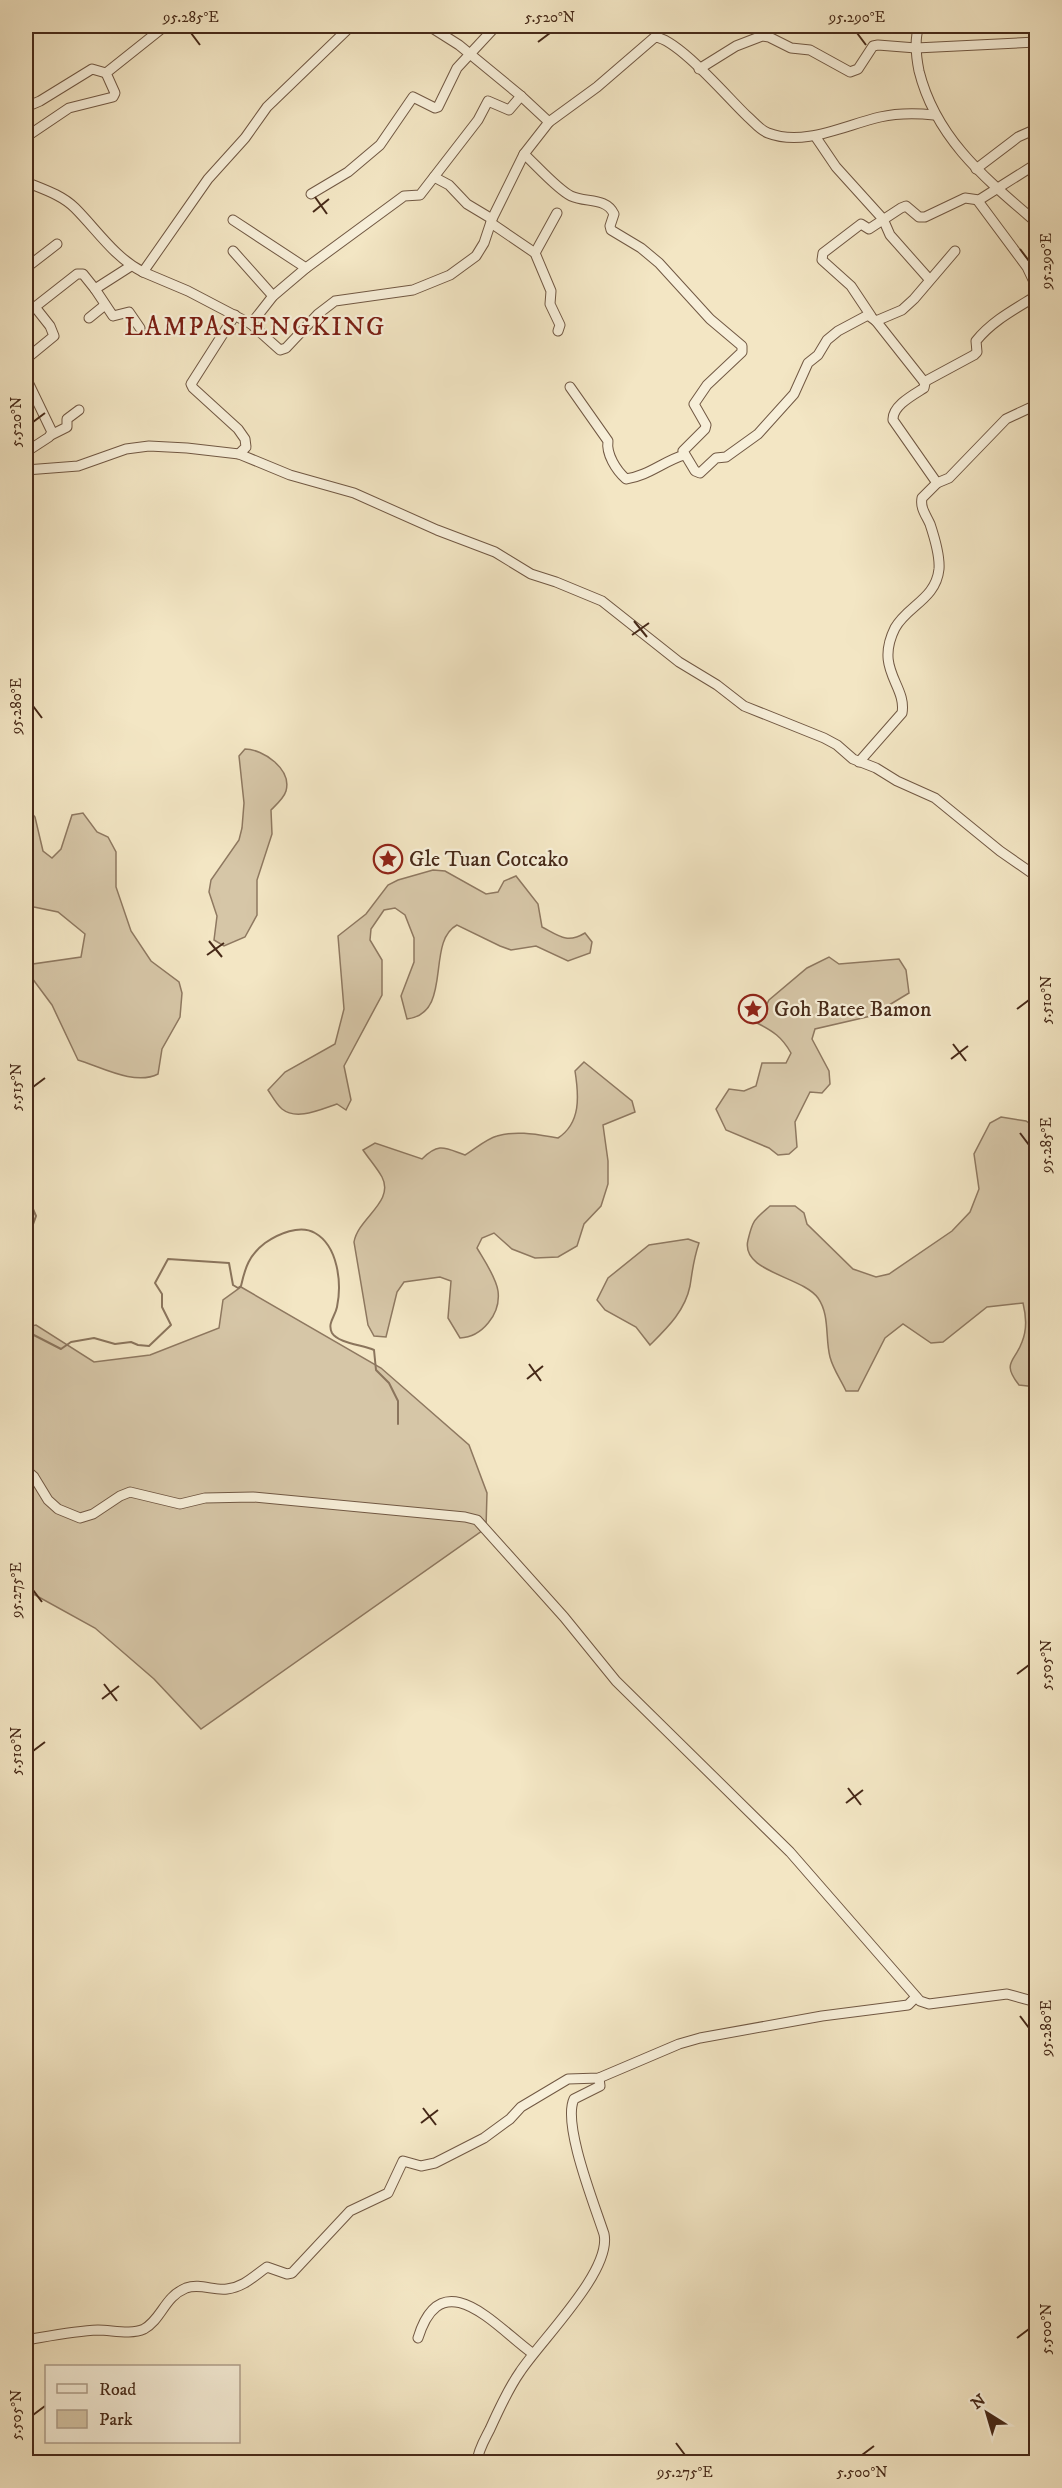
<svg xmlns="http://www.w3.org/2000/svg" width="1062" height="2488" font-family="'IM FELL DW Pica',serif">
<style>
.green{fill:#d6c6a7;stroke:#8e7860;stroke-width:1.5}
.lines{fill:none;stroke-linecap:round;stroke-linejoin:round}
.stream{stroke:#8a745c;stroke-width:2}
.minor-casing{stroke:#715843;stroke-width:11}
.minor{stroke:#f7efd9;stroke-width:9}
.ticks{fill:none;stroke:#462918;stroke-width:2}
.labels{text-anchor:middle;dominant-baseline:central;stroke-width:4.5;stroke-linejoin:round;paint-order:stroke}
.poi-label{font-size:22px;fill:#462918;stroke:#f7efd9;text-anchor:start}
.quarter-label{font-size:26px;letter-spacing:1.5px;fill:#7a1f14;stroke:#f7efd9}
.neatline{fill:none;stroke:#462918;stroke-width:2}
.ticks-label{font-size:15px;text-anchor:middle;fill:#462918}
</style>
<rect width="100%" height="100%" fill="#f3e6c4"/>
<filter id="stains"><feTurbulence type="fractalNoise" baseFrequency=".00333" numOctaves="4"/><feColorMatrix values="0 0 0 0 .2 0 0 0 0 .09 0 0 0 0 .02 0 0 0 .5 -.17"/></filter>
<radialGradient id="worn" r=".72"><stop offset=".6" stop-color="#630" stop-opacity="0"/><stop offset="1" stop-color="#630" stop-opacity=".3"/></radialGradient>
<g class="green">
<path d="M245,749C263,749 292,769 286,791C284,798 276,805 271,810L272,834L257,880V915L245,937L224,946L214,940L217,916L209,892L211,880L239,840L242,828L244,803L239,756Z"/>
<path d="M26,806L35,817L43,851L52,858L61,849L72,815L83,813L97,832L108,837L116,852V887L131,931L151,961L179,982L182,993L180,1017L162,1049L158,1074C135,1086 101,1067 78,1060L52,1005L26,970V965L81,957L85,934L58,912L34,907L26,902Z"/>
<path d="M433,870L445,871L486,894L498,892L504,881L516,876L538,904L542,927C559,936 567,944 585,933L592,942L590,953L568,961L536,946L511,950L500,946L457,925C425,942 454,1013 407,1019L401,996L414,962V938L405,915L395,908L384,910L371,929L370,940L382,960V995L344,1066L351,1100L346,1110L337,1104C321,1109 297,1121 282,1109C277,1105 272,1096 268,1090L285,1072L335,1044L344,1009L338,936L366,914L388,885L398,880Z"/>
<path d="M829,957L839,964L899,959L906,970L909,993L871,1016L815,1029L812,1039L829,1071L830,1084L822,1093L810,1092L795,1122L797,1147L789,1154L778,1155L769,1148L726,1130L716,1109L729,1089L744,1091L756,1086L762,1063H786L791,1053C782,1037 773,1031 757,1023L769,1000L807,968Z"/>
<path d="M584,1062L632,1101L635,1112L603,1125L608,1161V1184L601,1206L584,1224L577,1246L558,1257L535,1258L512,1249L494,1233L482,1238L477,1248C484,1260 496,1277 498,1291C501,1314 482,1337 460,1338L448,1318L451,1281L440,1277L404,1282L397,1292L386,1337L374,1336L368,1325L354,1242C358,1218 395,1202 382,1177C377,1168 369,1159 363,1150L375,1143L422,1159C439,1142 445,1148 465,1155C475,1149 486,1139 497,1136C517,1130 539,1135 558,1138C581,1123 579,1096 575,1071Z"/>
<path d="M1001,1117L1026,1121L1036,1128V1387L1019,1385C1001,1362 1015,1362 1022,1342C1027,1330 1026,1315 1023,1303L987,1307L943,1342L931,1343L903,1324L885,1338L858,1391H846C841,1380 833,1369 830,1357C825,1338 830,1315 818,1298C802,1276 740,1272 748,1240C753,1219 755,1219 770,1206H795L804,1213L807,1224L853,1269L876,1277L889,1274L952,1231L970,1212L979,1189L974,1154L990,1123Z"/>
<path d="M688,1239L699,1243C693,1261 693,1268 690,1286C685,1311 667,1328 650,1345L636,1327L605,1310L597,1300L608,1278L649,1245Z"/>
<polygon points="241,1287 381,1368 469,1445 487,1493 486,1528 201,1729 154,1679 95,1628 26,1590 26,1327 36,1325 94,1362 150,1355 219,1328 223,1300"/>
</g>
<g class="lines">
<g class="stream">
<polyline points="26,1132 31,1147 26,1163"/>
<polyline points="26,1193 36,1216 26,1244"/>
<path d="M26,1331L61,1349L71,1342L94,1338L115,1344L131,1342L138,1345L149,1346L171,1325L162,1307V1294L155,1283L168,1259L229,1263L233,1285L238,1288L241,1286C245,1268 249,1255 265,1243C278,1234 300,1224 315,1233C338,1246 342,1283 337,1307C335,1317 327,1323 332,1333C338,1343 363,1345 374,1350L376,1370L389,1383L398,1401V1424"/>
</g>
<g class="minor-casing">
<g id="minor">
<polyline points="351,26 267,107 245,138 208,179 143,272 188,291 251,324 280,350 286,348 318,314 335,301 413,290 450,275 476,256 484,243 492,219 524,154 549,122 521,96 459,45 429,26"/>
<path d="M919,26C914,40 916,56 919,71C936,139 986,179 1036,222"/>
<polyline points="699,69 736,46 762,36 769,37 791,48 810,50 850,72 858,69 873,46 878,45 916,48 1036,42"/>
<polyline points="26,107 40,101 92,69 106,73"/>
<path d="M549,122L597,87L655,37C678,39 728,98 747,116C754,122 760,130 768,133C804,147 845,125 880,117C898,113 915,113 934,115"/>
<polyline points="815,136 836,167 883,219 890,235 929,279"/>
<polyline points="26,137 69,108 113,97 115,93 106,73 165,26"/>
<path d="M524,154C536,165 558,190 571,196C586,203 606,197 614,214L610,226L611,230L641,248L659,263L710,319L742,346V352L707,385L694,404L706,425L705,429L683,451L695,471L700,473L716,458L726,457L758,434L794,394L808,363L818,355L827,340L838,331L868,315L876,321L925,383L924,388C913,395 892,406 893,420L937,483"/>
<polyline points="976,169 1018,137 1036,129"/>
<polyline points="434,177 449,185 467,204 492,219"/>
<path d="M26,182C43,189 62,195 75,208C97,230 115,258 143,272"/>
<polyline points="311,194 348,172 380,145 413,97 435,108 438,107 457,68 496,26"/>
<polyline points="978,201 1027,267 1036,286"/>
<polyline points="233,220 306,268"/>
<polyline points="491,223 535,253 551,291 550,304 560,325 558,331"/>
<polyline points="233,251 273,296"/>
<polyline points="535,253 557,213"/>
<polyline points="26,268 57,244"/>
<polyline points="95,289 113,316 129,312 140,328"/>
<polyline points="26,314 77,274 83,274 95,289 131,266"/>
<polyline points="235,315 191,384 193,388 238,429 245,439 246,447 239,454"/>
<polyline points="871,316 851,286 822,260 823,253 861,224 869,229 901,208 906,206 919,217 925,217 965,198 979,200 1036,164"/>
<polyline points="89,318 105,305"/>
<polyline points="876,321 902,310 914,299 955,251"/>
<polyline points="251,324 273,296 306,268 404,196 420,195 478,120 488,101 509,110 521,96"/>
<polyline points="26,359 54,336 50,326 35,307"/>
<polyline points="26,378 52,432 49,437 26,452"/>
<path d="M924,382L974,355L977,352L976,341C992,321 1015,309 1036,296"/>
<path d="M570,387L608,441C606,454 616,470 626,479C648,476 664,461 684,455"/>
<polyline points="51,435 67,427 67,419 79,410"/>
<polyline points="26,470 78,466 126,449 149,446 187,448 239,454 290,475 354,493 437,530 495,552 531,574 556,582 602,601 679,662 717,685 744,706 824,738 837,745 853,759 876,768 897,781 935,798 1000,851 1036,876"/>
<path d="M859,762L902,713C907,685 874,670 895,628C907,606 936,599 939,569C940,556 934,536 930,524C926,515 920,508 922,498L937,483L949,478L1006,419L1036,405"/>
<polyline points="26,1470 34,1477 48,1500 58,1509 80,1518 93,1514 120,1496 130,1492 180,1504 205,1498 253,1497 465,1517 477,1520 564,1617 616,1681 790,1852 920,2001 929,2004 1007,1994 1036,2002"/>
<path d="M418,2338C442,2260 497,2328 532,2353"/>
<path d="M26,2340C50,2336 74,2331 98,2330C112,2330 131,2335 144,2329C162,2319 164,2297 186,2288C200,2283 214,2291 227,2289C244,2287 254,2276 267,2267L287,2274L292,2273L350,2211L388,2193L403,2161L421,2166L435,2163L484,2138L510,2119L521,2107L568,2079L599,2078L679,2044L700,2038L822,2016L908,2005L916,1997"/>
<path d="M477,2462C478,2450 485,2439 490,2429C499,2409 508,2389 520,2372C541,2340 612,2271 604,2234C595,2206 562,2124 574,2099L600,2086L599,2078"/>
</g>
</g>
<use href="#minor" class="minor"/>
</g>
<path class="ticks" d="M191,33L200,45M857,33L866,45M538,42L550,33M315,197L327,214M313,212L329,199M1020,249L1029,261M33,422L45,413M634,621L647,637M632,635L649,623M33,706L42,718M209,941L222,957M207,955L224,943M1017,1009L1029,1000M953,1044L966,1061M951,1059L968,1046M33,1087L45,1078M1020,1133L1029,1145M529,1364L541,1381M527,1379L543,1366M33,1590L42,1602M1017,1674L1029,1665M104,1684L117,1701M102,1699L119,1686M33,1751L45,1742M848,1788L861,1805M846,1803L863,1790M1020,2016L1029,2028M423,2108L436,2125M421,2123L438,2110M1017,2338L1029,2329M33,2415L45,2406M676,2443L685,2455M862,2455L874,2446"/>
<defs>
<g id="sight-ring" transform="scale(1.5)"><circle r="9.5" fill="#f7efd9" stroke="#8f2418" stroke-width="1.5"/><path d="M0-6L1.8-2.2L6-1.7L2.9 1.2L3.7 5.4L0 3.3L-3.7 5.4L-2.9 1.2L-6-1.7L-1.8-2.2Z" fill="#8f2418"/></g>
</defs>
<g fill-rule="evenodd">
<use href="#sight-ring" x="388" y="859"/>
<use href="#sight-ring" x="753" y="1009"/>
</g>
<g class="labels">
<g class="poi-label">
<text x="409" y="859">Gle Tuan Cotcako</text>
<text x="774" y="1009">Goh Batee Bamon</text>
</g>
<g class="quarter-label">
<text x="255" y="327">LAMPASIENGKING</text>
</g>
</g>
<rect width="1062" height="2488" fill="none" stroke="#f3e6c4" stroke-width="66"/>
<rect x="45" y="2365" width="195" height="78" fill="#f7efd9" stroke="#b0a08c" stroke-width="1.5"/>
<rect x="57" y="2384" width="30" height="9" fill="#f7efd9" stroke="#b0a08c" stroke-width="1.5"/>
<text x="99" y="2395" font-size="18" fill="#462918">Road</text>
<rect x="57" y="2410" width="30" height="18" fill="#d6c6a7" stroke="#b0a08c" stroke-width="1.5"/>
<text x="99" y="2425" font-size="18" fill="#462918">Park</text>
<g transform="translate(987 2413) rotate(323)" stroke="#f7efd9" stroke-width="4.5" paint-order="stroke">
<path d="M0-4.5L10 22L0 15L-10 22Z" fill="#462918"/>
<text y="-9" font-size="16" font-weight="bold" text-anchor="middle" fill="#462918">N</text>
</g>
<rect x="33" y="33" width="996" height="2422" class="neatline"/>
<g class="ticks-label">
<text x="191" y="22">95.285°E</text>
<text x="550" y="22">5.520°N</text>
<text x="857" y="22">95.290°E</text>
<text transform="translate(1046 261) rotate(-90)" y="5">95.290°E</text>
<text transform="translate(16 422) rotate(-90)" y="5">5.520°N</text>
<text transform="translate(16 706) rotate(-90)" y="5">95.280°E</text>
<text transform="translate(1046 1000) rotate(-90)" y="5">5.510°N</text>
<text transform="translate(16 1087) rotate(-90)" y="5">5.515°N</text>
<text transform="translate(1046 1145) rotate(-90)" y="5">95.285°E</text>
<text transform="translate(16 1590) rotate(-90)" y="5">95.275°E</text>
<text transform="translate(1046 1665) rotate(-90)" y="5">5.505°N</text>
<text transform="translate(16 1751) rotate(-90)" y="5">5.510°N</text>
<text transform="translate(1046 2028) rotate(-90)" y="5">95.280°E</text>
<text transform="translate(1046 2329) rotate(-90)" y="5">5.500°N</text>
<text transform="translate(16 2415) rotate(-90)" y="5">5.505°N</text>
<text x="685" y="2477">95.275°E</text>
<text x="862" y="2477">5.500°N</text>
</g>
<rect width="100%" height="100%" filter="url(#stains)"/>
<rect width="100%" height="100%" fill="url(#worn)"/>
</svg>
